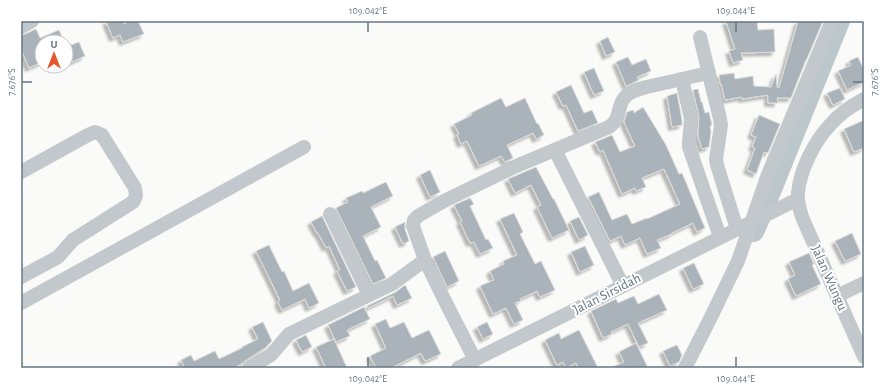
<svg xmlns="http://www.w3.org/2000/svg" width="885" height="389" font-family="'Alegreya Sans',sans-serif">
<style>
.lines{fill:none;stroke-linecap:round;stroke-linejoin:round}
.river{stroke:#bbc7cb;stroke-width:20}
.building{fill:#aab3b9;stroke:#dcdcda;filter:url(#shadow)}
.minor{stroke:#c3c8cc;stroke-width:14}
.ticks{fill:none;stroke:#657683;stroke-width:1.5}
.labels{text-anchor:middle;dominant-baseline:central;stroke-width:4;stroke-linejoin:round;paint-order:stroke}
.street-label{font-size:14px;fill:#657683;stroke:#fff}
.neatline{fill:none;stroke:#657683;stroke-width:1.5}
.ticks-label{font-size:10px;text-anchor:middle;fill:#657683}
</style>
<defs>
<filter id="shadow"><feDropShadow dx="-3.5" dy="3.5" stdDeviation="1" flood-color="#0004"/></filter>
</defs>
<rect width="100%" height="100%" fill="#fafaf8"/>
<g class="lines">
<polyline class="river" points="754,232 762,214 840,21"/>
</g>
<g class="building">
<polygon points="106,21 123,21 124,24 130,21 138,21 144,34 123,42 120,35 113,38"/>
<polygon points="726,21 757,21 758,30 774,29 775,52 741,53 743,60 733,63 729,51 735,49"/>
<polygon points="798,21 823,21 806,61 806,60 791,98 777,98 778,103 768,103 768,95 742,99 742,97 725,100 721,84 720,84 720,82 719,75 734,73 735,79 753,76 754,86 771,87 776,74 777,87 779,88"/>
<polygon points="36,29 40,38 59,30 64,42 42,42 42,62 29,68 21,49 21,35 25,34"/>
<polygon points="608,37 615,52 606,56 600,41"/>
<polygon points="79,42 85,56 72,62 70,58 66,60 66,47"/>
<polygon points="628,57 632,65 646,59 651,71 637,77 639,80 626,86 616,62"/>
<polygon points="858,57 864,70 864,82 847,90 838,71 851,65 849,61"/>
<polygon points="594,68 604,91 594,95 584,72"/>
<polygon points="571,85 584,113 592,110 598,123 578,131 566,105 563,106 556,92"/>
<polygon points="840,88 845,99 833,105 827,93"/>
<polygon points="698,89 701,102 702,102 705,113 709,112 712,125 710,126 711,132 709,147 702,149 698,136 699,117 693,90"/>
<polygon points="677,93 682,120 682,125 672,127 667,96"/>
<polygon points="501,98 506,107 525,98 537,124 538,123 544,135 536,139 533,133 507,145 513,158 505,162 501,156 479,166 467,141 461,144 457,135 459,134 454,124 472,115 471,113"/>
<polygon points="643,107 666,145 679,174 682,173 705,228 697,232 693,223 672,233 672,234 657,240 661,248 647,254 640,238 625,245 621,236 610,241 588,197 599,192 612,220 627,214 632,224 647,218 647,219 680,204 664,169 642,178 646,187 636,191 635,188 622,194 603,150 600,152 595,142 612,135 620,152 635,146 624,122 627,112 633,110 634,113"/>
<polygon points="759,115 780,124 768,153 764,152 756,174 747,170 755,148 752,147 756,137 751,135"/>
<polygon points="862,121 864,126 864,148 854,152 844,129"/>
<polygon points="536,167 553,199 554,199 569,230 552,238 537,207 541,205 531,185 515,193 508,179"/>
<polygon points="430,170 440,192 430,197 420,175"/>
<polygon points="386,182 393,196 371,207 381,227 363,236 375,261 377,260 386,278 373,284 336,208 348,202 346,198 362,191 363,193"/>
<polygon points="470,198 474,204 470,206 486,240 488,239 493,248 480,254 474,242 470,243 460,222 462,221 454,205"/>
<polygon points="514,213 523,232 520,234 535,264 541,261 555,290 540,297 537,291 520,299 521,301 515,303 523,320 514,324 506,308 493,314 480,286 494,280 490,271 504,264 503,261 517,255 500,219"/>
<polygon points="322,216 356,287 347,291 337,271 340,270 329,246 326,248 318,233 317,233 311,222"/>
<polygon points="579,217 588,235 579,240 570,221"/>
<polygon points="405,222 405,229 409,241 403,244 395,227"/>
<polygon points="852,233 861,254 845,261 835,241"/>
<polygon points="269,245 282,272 284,271 293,291 309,283 319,303 309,308 305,299 282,310 278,302 280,300 256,251"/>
<polygon points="585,246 594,265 580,272 571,252"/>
<polygon points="445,251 459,281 447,287 433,257"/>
<polygon points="809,253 814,264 812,265 821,284 796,296 788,279 795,275 789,262"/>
<polygon points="694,263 704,284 693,289 683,268"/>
<polygon points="405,285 412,298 397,305 393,296 368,308 367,306 396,292"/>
<polygon points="659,294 667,310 638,323 648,343 639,347 628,324 611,332 612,334 603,338 591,311 616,299 618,303 634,296 638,304"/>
<polygon points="364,307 370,319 347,330 350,336 336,342 328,325"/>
<polygon points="386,319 390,328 404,322 412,338 429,330 441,354 425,361 421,353 391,368 376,368 370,356 386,348 375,324"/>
<polygon points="263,322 272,341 265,348 245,361 241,364 234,368 179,368 184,366 181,360 191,355 194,361 215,351 219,359 242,348 242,347 258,339 252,327"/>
<polygon points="487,322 493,334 483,339 477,327"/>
<polygon points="579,330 598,368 578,368 576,363 566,368 563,362 557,365 545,340 559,333 561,339"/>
<polygon points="306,335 312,347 302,352 296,340"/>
<polygon points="334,339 347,368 326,368 316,347"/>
<polygon points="636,343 648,368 610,368 624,362 619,352"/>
<polygon points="677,345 682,355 679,362 670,366 663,351"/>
</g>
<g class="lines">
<g class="minor">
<polyline points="21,27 32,21"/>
<polyline points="700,37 720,119 721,125 716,159 717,165 737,229"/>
<polyline points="682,79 691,119 689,143 689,147 720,237"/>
<path d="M864,99C853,105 838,115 830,125C814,142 800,170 798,193C797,202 800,210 802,217L864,357"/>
<polyline points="555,150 623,286"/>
<polyline points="21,172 88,135 95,132 102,135 135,188 136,196 133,202 73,240 58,257 21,277"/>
<polyline points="330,214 369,295"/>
<polyline points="425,260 443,297 475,360"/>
<polyline points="837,296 864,283"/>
<polyline points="21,303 304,147"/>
<path d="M249,368L271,355L289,334L392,284L425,260L413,226L414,220L418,216L444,201L514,167L609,127C622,119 616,105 626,96C634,88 653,86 664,83C679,80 694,76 709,73"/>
<polyline points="458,368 798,199"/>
<polyline points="685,368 710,319 738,261 767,177 832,21"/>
</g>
</g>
<path class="ticks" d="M368,22V32M736,22V32M22,82H32M853,82H863M368,357V367M736,357V367"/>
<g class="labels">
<g class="street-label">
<text transform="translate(829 278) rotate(66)">Jalan Wungu</text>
<text transform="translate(607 294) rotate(-27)">Jalan Sirsidah</text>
</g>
</g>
<rect width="885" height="389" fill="none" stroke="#ffffff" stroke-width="44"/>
<g transform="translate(54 54)"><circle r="19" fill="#ffffff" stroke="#c1c8cd"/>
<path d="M0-3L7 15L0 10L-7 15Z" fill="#e4572e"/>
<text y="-6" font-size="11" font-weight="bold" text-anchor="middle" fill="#657683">U</text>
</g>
<rect x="22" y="22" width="841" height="345" class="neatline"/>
<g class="ticks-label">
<text x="368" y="14">109.042°E</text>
<text x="736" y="14">109.044°E</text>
<text transform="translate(11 82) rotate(-90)" y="4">7.676°S</text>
<text transform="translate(874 82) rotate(-90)" y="4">7.676°S</text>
<text x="368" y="382">109.042°E</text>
<text x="736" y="382">109.044°E</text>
</g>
</svg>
